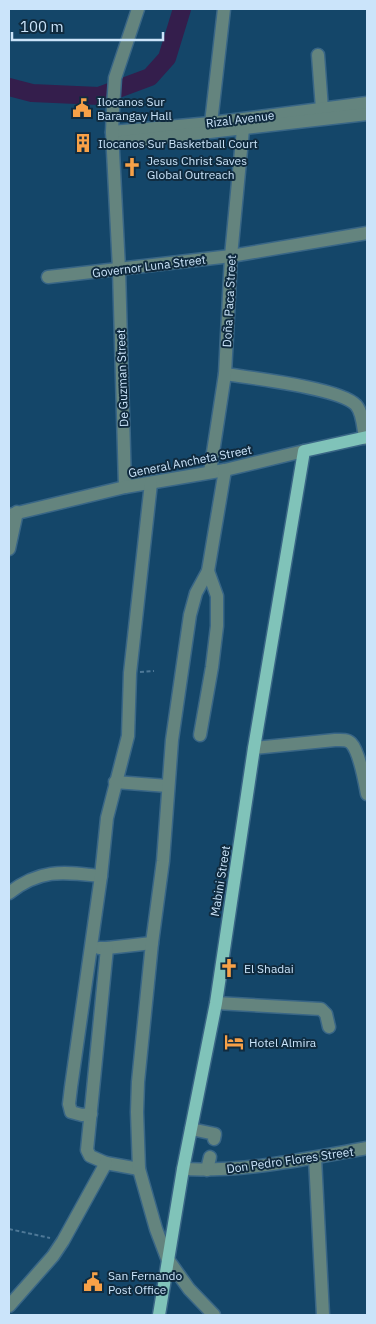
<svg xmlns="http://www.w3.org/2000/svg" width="376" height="1324" font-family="'IBM Plex Sans',sans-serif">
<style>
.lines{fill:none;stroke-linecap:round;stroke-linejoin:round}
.river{stroke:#341e4c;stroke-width:18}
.minor-casing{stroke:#396686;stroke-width:15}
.major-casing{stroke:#396686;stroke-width:15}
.path{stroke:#4e7897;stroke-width:2;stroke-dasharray:4 2.5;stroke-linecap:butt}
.minor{stroke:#64847e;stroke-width:12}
.major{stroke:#80c3b9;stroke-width:12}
.labels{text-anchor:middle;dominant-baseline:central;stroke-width:4;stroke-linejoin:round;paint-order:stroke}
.poi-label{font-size:12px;fill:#cbe4fa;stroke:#102b3f;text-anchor:start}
.street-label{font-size:12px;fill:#cbe4fa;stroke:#102b3f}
</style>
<rect width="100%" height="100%" fill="#144669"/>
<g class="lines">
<polyline class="river" points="9,87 32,93 99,96 150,77 167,58 182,9"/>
<g class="minor-casing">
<g id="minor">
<polyline points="318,55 322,109"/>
<polyline points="211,123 224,9"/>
<polyline points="112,132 211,123 367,103"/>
<polyline points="113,143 367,114"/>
<polyline points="48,277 231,256 367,233"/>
<path d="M225,374C251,378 340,388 356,405C363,413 363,428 365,438"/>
<polyline points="210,472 225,374 231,256 243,129"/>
<polyline points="125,487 119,269 112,132 113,108 115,78 138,9"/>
<polyline points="9,515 125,487 225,470 304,451"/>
<polyline points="9,549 17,512"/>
<polyline points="200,735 212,667 217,626 217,596 208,571"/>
<path d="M254,748L335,740C340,740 347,739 351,743C359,751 365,783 367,794"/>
<polyline points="115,782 168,786"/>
<path d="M9,893C41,868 64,872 101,876"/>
<polyline points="99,948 107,948 152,943"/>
<polyline points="107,948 87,1150 90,1156 106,1163 139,1169"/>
<polyline points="216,1003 321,1009 326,1014 329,1027"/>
<polyline points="91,1114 82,1115 71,1112 69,1104 71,1087 101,876 107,818 128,736 130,673 151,483"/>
<polyline points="191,1129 215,1134 214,1139"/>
<polyline points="315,1158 323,1315"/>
<path d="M183,1169C245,1172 306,1159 367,1148"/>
<polyline points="207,1170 210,1157"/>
<polyline points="9,1306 53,1256 63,1241 106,1163"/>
<polyline points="214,1315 189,1289 167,1258 156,1229 139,1169 137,1112 138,1082 152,943 163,861 172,740 190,615 196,593 208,571 225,470"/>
</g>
</g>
<g class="major-casing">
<polyline id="major" points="159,1315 183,1169 216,1003 254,748 304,451 367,437"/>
</g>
<g class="path">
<polyline points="140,672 154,671"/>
<polyline points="9,1229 50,1238"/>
</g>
<use href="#minor" class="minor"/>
<use href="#major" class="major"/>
</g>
<defs>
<g id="civic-bare" transform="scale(1.5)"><path d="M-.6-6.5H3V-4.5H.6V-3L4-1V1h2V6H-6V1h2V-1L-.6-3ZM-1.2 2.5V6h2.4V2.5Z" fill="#f7a148" stroke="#102b3f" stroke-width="2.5" paint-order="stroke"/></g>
<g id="building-bare" transform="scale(1.5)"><path d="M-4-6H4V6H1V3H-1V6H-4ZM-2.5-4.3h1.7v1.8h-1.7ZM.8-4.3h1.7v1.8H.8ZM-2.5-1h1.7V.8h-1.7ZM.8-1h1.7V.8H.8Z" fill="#f7a148" stroke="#102b3f" stroke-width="2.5" paint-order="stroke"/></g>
<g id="church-bare" transform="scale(1.5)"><path d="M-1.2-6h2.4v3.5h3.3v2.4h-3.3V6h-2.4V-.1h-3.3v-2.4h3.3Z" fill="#f7a148" stroke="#102b3f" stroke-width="2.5" paint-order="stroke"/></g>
<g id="hotel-bare" transform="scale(1.5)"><path d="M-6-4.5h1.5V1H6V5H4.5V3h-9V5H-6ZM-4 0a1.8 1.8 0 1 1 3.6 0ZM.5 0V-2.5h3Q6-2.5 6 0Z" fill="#f7a148" stroke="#102b3f" stroke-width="2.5" paint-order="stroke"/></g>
</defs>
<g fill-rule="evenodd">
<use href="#civic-bare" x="82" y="108"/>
<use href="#building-bare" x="83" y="143"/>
<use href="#church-bare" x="132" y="167"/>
<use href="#church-bare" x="229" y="968"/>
<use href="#hotel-bare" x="234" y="1042"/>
<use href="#civic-bare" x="93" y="1282"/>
</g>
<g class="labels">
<g class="poi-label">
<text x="97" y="101">Ilocanos Sur<tspan x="97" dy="14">Barangay Hall</tspan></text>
<text x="98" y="143">Ilocanos Sur Basketball Court</text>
<text x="147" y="160">Jesus Christ Saves<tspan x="147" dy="14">Global Outreach</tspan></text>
<text x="244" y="968">El Shadai</text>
<text x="249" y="1042">Hotel Almira</text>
<text x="108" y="1275">San Fernando<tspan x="108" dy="14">Post Office</tspan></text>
</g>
<g class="street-label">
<text transform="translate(240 119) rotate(-7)">Rizal Avenue</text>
<text transform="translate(149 266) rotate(-7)">Governor Luna Street</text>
<text transform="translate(229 301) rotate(-87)">Doña Paca Street</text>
<text transform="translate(122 378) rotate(-92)">De Guzman Street</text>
<text transform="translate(190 461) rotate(-11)">General Ancheta Street</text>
<text transform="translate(220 881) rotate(-81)">Mabini Street</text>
<text transform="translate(290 1160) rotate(-8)">Don Pedro Flores Street</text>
</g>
</g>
<rect width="376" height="1324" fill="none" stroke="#cbe4fa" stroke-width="20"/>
<path d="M12 32v8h151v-8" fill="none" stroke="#cbe4fa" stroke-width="2.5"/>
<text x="20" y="32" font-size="15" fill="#cbe4fa" stroke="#102b3f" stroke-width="4" paint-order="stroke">100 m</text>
</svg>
